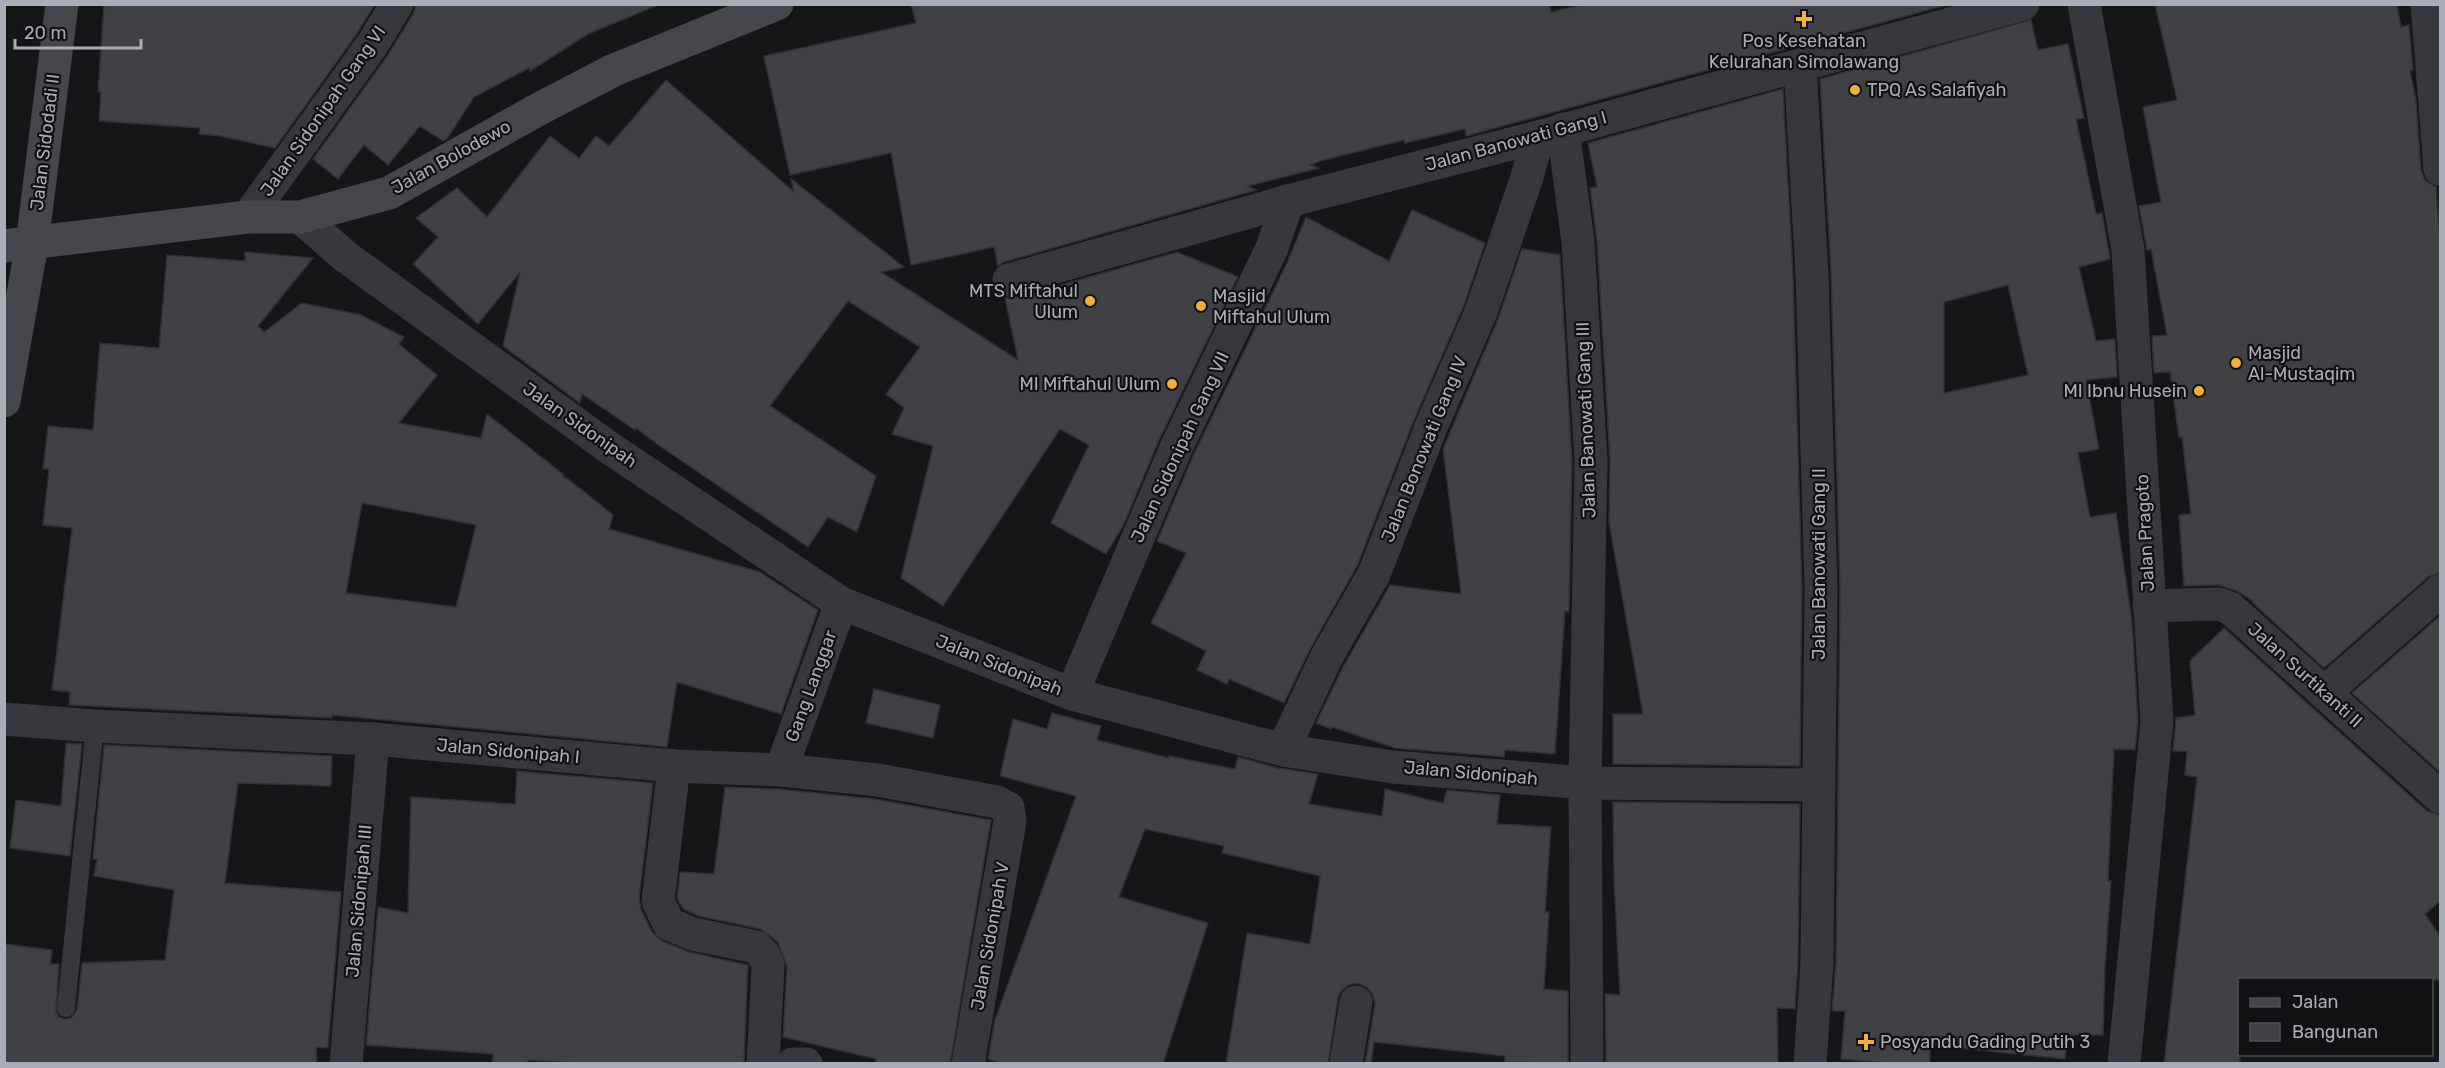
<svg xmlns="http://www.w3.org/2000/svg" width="2445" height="1068" font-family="Rubik,sans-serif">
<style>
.building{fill:#404145;stroke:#303034;stroke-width:1.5;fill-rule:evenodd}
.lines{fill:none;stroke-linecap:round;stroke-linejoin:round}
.lane{stroke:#37383d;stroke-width:18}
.street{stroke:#37383d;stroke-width:33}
.secondary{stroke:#45474d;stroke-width:33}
.poi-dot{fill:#f2b134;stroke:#111113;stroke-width:2}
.labels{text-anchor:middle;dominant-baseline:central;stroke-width:4.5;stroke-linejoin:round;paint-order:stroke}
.poi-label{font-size:18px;fill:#a8adb8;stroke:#111113;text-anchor:start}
.street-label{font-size:18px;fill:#a8adb8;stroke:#111113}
</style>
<rect width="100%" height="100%" fill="#161618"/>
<g class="building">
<polygon points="104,4 375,4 356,35 275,148 220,136 199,134 200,128 99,121 101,92 98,92"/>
<polygon points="416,4 658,4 658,5 588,34 530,71 529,68 474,97 447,139 443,141 420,126 388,165 364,145 338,179 313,159 388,55 413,14"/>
<polygon points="911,4 1549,4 1551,12 1585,4 1950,4 1466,136 1465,129 1405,143 1404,140 1320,161 1311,165 1319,168 1248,186 1256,190 1004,262 998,266 994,247 911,265 891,153 790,175 764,56 916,23"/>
<polygon points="2155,4 2397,4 2401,27 2409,25 2413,70 2410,71 2416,100 2421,170 2425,180 2436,187 2440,240 2440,573 2428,577 2324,668 2252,602 2253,601 2237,591 2219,585 2184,586 2179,515 2191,514 2182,437 2179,438 2170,372 2154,373 2152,336 2167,335 2151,249 2147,250 2139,206 2161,202 2143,107 2177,100"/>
<path d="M2031,20L2038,50L2068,44L2084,118L2076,119L2096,214L2102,213L2109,252L2110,259L2079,267L2096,341L2115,339L2117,377L2086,380L2099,449L2078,453L2090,517L2116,513L2132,621L2138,721L2135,750L2114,749L2108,881H2111L2105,966L2103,1035H2068L2065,1059L1930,1045V1063L1898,1064L1841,1059L1845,1011H1832L1836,962L1840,589L1831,273L1820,79ZM2008,285L2028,375L1944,393V302Z"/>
<polygon points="666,80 794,192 791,179 904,267 881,272 1018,360 1005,298 1014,298 1177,252 1238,277 1159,440 1123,526 1106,554 1051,523 1089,445 1060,429 943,606 901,578 933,446 892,434 904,408 886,394 920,347 848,301 770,406 876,476 857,532 828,517 808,547 657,444 636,428 635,430 582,394 580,403 503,346 520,272 478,324 413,264 438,237 416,218 457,188 487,217 550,136 579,158 596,136 609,146"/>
<polygon points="1783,89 1793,275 1802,589 1800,766 1613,764 1613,714 1643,714 1609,523 1610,460 1597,241 1590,188 1597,187 1588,143"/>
<polygon points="1412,210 1485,243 1464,305 1414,420 1357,566 1310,649 1284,703 1229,679 1227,684 1197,670 1206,651 1151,623 1186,553 1157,541 1193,456 1287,263 1306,217 1389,261"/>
<polygon points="1522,249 1560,255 1572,461 1569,612 1565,611 1555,754 1505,750 1504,757 1395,748 1332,727 1331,729 1316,723 1343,667 1390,585 1461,594 1443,449 1498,319"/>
<path d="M245,252L313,258L258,326L264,332L302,303L361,315L404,337L399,344L437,375L399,423L481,438L487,414L564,475L563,477L568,479L613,515L609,529L760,572L818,610L781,714L677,682L667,747L332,715V718L69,705L70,692L52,690L72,528L43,525L49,469H43L48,426L93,430L100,343L159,348L167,255L245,261ZM362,503L476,525L456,607L346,593Z"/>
<polygon points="2440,616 2440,772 2352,693"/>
<polygon points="2224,628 2427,811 2440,815 2440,901 2425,914 2440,936 2440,980 2240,980 2240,1064 2164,1064 2197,777 2185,775 2187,751 2173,751 2176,718 2195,715 2190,661"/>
<polygon points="874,689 940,705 933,738 866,723"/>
<polygon points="1052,713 1101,726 1097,740 1169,758 1169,756 1235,769 1238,757 1278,768 1318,774 1309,804 1382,816 1385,789 1443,803 1447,790 1500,795 1497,824 1551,827 1545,912 1549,912 1544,989 1568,991 1568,1064 1505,1062 1505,1056 1374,1042 1371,1064 1365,1064 1375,1004 1373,995 1368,988 1358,983 1349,985 1341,991 1338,998 1328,1064 1226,1064 1247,933 1310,944 1320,876 1222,853 1224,846 1145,829 1119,897 1208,923 1163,1064 1003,1064 988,1059 995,1020 1076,796 1000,776 1013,719 1047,729"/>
<polygon points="66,743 82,744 70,856 10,848 16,800 61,806"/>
<polygon points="104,745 332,756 331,786 238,783 225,883 341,892 328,1048 316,1047 317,1064 4,1064 4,944 52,950 50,964 59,964 56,1012 59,1017 65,1019 71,1018 77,1010 82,963 165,960 174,890 94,876 97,859 93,859"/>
<polygon points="517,771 653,783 639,899 641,909 652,932 662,941 689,952 748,965 744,1064 589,1064 528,1060 528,1064 492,1064 493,1054 366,1045 378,907 408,913 411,797 515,804"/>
<polygon points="725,787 778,789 875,799 991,820 950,1064 875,1064 876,1059 783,1037 787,967 778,942 760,929 699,916 683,909 677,898 680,872 714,874"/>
<polygon points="1613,802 1800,804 1798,961 1795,1009 1777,1008 1778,1064 1606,1064 1605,994 1620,995 1614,880"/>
</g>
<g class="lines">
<polyline class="lane" points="66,1008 95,726"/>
<g class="street">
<polyline points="2084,4 2128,250 2157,721 2124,1064"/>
<polyline points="2427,4 2440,169"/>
<polyline points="1800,66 1812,274 1821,589 1817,962 1810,1064"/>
<polyline points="1563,129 1578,242 1591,461 1585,783 1587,1064"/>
<polyline points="248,217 372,45 397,4"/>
<polyline points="300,217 346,257 611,449 841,603 1072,694 1283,750 1393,767 1585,783 1819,785"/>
<polyline points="1009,280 1288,201 1538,137 2023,4"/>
<polyline points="2149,606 2219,604 2230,608 2440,797"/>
<polyline points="2324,693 2440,591"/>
<polyline points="1072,694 1176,448 1272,248 1288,201"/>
<polyline points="4,719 95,726 373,739 674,766 781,770 878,780 997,802 1008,808 1010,821 968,1064"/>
<polyline points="1283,750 1326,658 1374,574 1431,427 1481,312 1527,177 1538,137"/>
<polyline points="674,766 658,901 669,924 693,934 756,947 764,955 768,966 763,1064"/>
<polyline points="781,770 841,603"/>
<polyline points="346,1064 373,739"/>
<polyline points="793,1064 806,1064"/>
<polyline points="1346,1064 1356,1002"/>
</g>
<g class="secondary">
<polyline points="4,246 248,217 300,217 389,193 539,109 614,70 777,4"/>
<polyline points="4,401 32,244 62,4"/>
</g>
</g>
<g class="poi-dot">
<path d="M1801 10h6v6h6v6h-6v6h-6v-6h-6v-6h6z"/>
<circle cx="1855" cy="90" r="6"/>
<circle cx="1090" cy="301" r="6"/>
<circle cx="1201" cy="306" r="6"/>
<circle cx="2236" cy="363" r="6"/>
<circle cx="1172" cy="384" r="6"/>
<circle cx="2199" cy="391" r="6"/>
<path d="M1863 1033h6v6h6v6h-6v6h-6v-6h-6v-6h6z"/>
</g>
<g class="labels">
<g class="poi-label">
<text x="1804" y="41" text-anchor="middle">Pos Kesehatan<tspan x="1804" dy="21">Kelurahan Simolawang</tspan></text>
<text x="1867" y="90">TPQ As Salafiyah</text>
<text x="1078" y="291" text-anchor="end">MTS Miftahul<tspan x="1078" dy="21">Ulum</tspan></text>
<text x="1213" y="296">Masjid<tspan x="1213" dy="21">Miftahul Ulum</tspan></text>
<text x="2248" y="353">Masjid<tspan x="2248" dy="21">Al-Mustaqim</tspan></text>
<text x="1160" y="384" text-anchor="end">MI Miftahul Ulum</text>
<text x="2187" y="391" text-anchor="end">MI Ibnu Husein</text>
<text x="1880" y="1042">Posyandu Gading Putih 3</text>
</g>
<g class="street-label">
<text transform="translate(323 111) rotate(-55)">Jalan Sidonipah Gang VI</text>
<text transform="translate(1516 141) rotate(-15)">Jalan Banowati Gang I</text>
<text transform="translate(45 142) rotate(-83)">Jalan Sidodadi II</text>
<text transform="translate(451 157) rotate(-29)">Jalan Bolodewo</text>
<text transform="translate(1586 420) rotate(-92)">Jalan Banowati Gang III</text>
<text transform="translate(580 425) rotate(35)">Jalan Sidonipah</text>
<text transform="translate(1180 447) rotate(-65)">Jalan Sidonipah Gang VII</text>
<text transform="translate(1424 449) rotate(-68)">Jalan Bonowati Gang IV</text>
<text transform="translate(2145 533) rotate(-93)">Jalan Pragoto</text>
<text transform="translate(1819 564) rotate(-90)">Jalan Banowati Gang II</text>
<text transform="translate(999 665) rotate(22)">Jalan Sidonipah</text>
<text transform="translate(2305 675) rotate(42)">Jalan Surtikanti II</text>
<text transform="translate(811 686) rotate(-70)">Gang Langgar</text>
<text transform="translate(508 751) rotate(5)">Jalan Sidonipah I</text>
<text transform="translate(1471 773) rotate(5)">Jalan Sidonipah</text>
<text transform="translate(359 901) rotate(-85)">Jalan Sidonipah III</text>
<text transform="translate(990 936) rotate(-80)">Jalan Sidonipah V</text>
</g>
</g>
<rect width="2445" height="1068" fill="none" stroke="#a8adb8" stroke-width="12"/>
<rect x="2238" y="978" width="195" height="78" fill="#111113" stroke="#4d4f55" stroke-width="1.5"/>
<rect x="2250" y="998" width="30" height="9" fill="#45474d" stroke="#4d4f55" stroke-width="1.5"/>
<text x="2292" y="1008" font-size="18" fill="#a8adb8">Jalan</text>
<rect x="2250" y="1023" width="30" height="18" fill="#404145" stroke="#4d4f55" stroke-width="1.5"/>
<text x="2292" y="1038" font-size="18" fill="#a8adb8">Bangunan</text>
<path d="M15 39v9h126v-9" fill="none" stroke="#a8adb8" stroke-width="3"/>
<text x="24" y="39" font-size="18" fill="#a8adb8" stroke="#111113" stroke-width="4.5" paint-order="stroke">20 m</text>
</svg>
